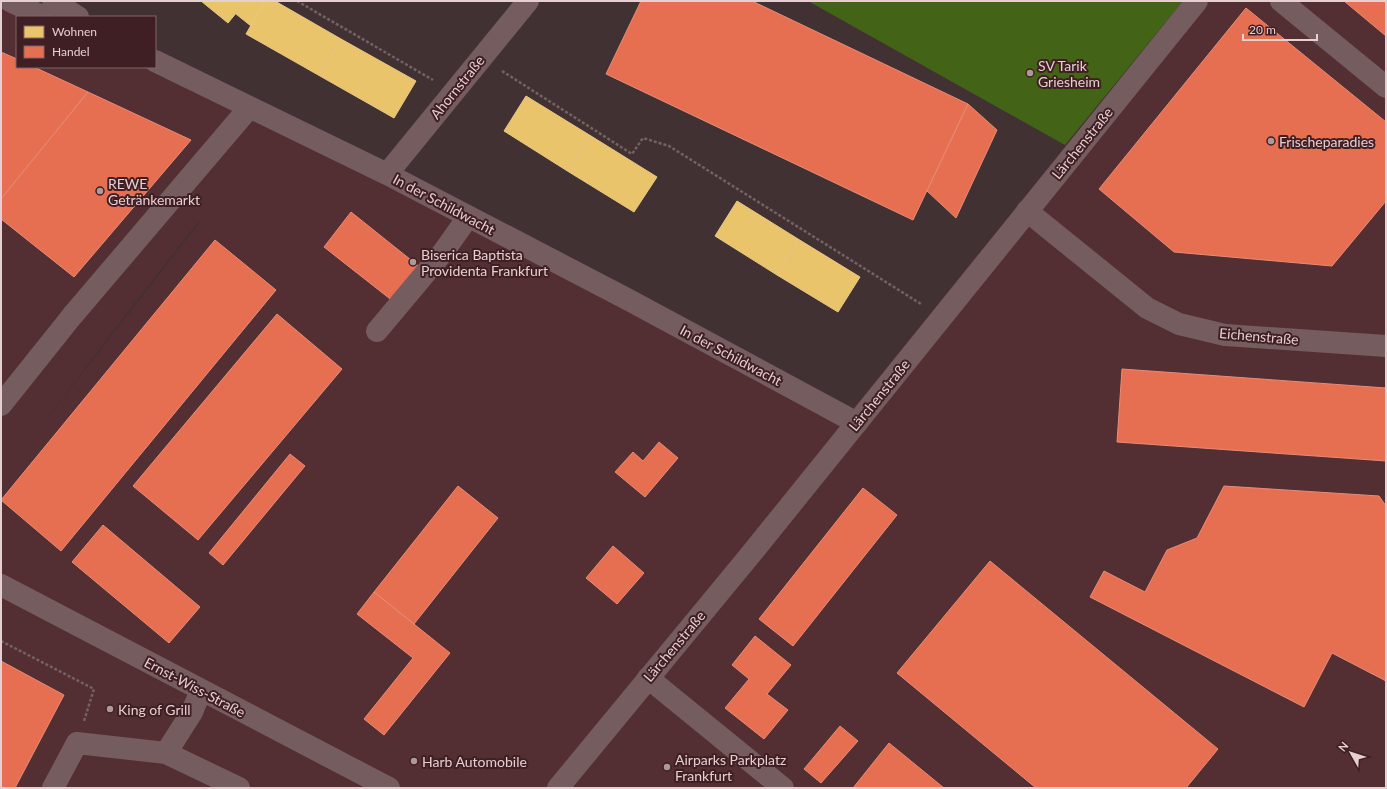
<svg xmlns="http://www.w3.org/2000/svg" width="1387" height="789" font-family="Lato,sans-serif">
<style>
.built{fill:#532e32;fill-rule:evenodd}
.green{fill:#436417}
.homes{fill:#e9c46a;stroke:#e8c789}
.shops{fill:#e76f51;stroke:#e78c77}
.lines{fill:none;stroke-linecap:round;stroke-linejoin:round}
.path{stroke:#746163;stroke-width:2.5;stroke-dasharray:3 2;stroke-linecap:butt}
.minor{stroke:#745c5f;stroke-width:22}
.poi-dot{fill:#ad989a;stroke:#3f1f23;stroke-width:1.5}
.labels{text-anchor:middle;dominant-baseline:central;stroke-width:4;stroke-linejoin:round;paint-order:stroke}
.poi-label{font-size:14px;fill:#e6cfd1;stroke:#3f1f23;text-anchor:start}
.street-label{font-size:14px;fill:#e6cfd1;stroke:#3f1f23}
</style>
<rect width="100%" height="100%" fill="#423133"/>
<path class="built" d="M1,1L46,17H17V67H148L850,412L1183,1H1386V788H1ZM198,222L199,223L39,429L134,304Z"/>
<polygon class="green" points="808,1 1183,1 1065,145"/>
<g class="homes">
<polygon points="201,1 246,1 228,23"/>
<polygon points="246,1 265,2 251,26 236,14"/>
<polygon points="265,1 275,1 341,39 320,76 246,34"/>
<polygon points="341,39 416,81 394,118 320,76"/>
<polygon points="526,96 591,136 569,172 504,131"/>
<polygon points="591,136 657,177 634,212 569,172"/>
<polygon points="737,201 798,239 777,275 715,236"/>
<polygon points="798,239 860,277 838,312 777,275"/>
</g>
<g class="shops">
<polygon points="641,1 752,1 968,104 913,220 606,74"/>
<polygon points="1344,1 1386,1 1386,36"/>
<polygon points="1246,8 1386,122 1386,201 1332,266 1174,252 1099,189"/>
<polygon points="1,52 17,59 17,67 34,67 88,92 1,199"/>
<polygon points="88,92 191,140 74,277 1,219 1,199"/>
<polygon points="968,104 997,130 956,218 927,191"/>
<polygon points="351,212 421,268 394,302 324,247"/>
<polygon points="215,240 276,290 61,551 1,500"/>
<polygon points="277,314 342,369 198,540 133,486"/>
<polygon points="1122,369 1386,388 1386,461 1117,442"/>
<polygon points="659,442 678,458 645,497 615,472 633,452 643,461"/>
<polygon points="290,454 305,466 223,565 209,553"/>
<polygon points="458,486 498,518 414,624 374,592"/>
<polygon points="1224,486 1379,496 1386,506 1386,681 1332,653 1304,707 1090,597 1104,571 1145,592 1167,550 1197,538"/>
<polygon points="863,488 897,515 793,646 759,619"/>
<polygon points="103,525 200,607 169,643 72,562"/>
<polygon points="613,546 644,573 617,604 586,578"/>
<polygon points="990,561 1218,749 1186,788 1036,788 897,673"/>
<polygon points="374,592 450,653 384,735 364,719 413,658 357,614"/>
<polygon points="755,636 791,665 767,694 788,710 764,739 725,708 749,679 732,665"/>
<polygon points="1,661 64,695 15,788 1,788"/>
<polygon points="840,726 858,741 821,783 804,769"/>
<polygon points="889,743 944,788 853,788"/>
</g>
<g class="lines">
<g class="path">
<polyline points="297,1 433,80"/>
<polyline points="502,71 632,154 643,138 669,146 921,304"/>
<polyline points="1,641 94,689 84,721"/>
</g>
<g class="minor">
<polyline points="10,1 44,17"/>
<polyline points="53,1 78,17"/>
<polyline points="1281,1 1386,87"/>
<polyline points="155,61 387,174 627,299 857,423"/>
<polyline points="387,174 528,1"/>
<polyline points="1027,211 1147,308 1179,324 1225,335 1386,346"/>
<polyline points="377,331 444,251 468,217"/>
<polyline points="1,405 72,316 249,108"/>
<polyline points="1,585 389,788"/>
<polyline points="648,678 783,788"/>
<polyline points="166,753 192,712 201,690"/>
<polyline points="53,788 77,743 166,753 239,788"/>
<polyline points="558,788 751,554 1197,1"/>
</g>
</g>
<g class="poi-dot">
<circle cx="1030" cy="73" r="4"/>
<circle cx="1271" cy="141" r="4"/>
<circle cx="100" cy="191" r="4"/>
<circle cx="413" cy="262" r="4"/>
<circle cx="110" cy="709" r="4"/>
<circle cx="414" cy="761" r="4"/>
<circle cx="667" cy="767" r="4"/>
</g>
<g class="labels">
<g class="poi-label">
<text x="1038" y="65">SV Tarik<tspan x="1038" dy="16">Griesheim</tspan></text>
<text x="1279" y="141">Frischeparadies</text>
<text x="108" y="183">REWE<tspan x="108" dy="16">Getränkemarkt</tspan></text>
<text x="421" y="254">Biserica Baptista<tspan x="421" dy="16">Providenta Frankfurt</tspan></text>
<text x="118" y="709">King of Grill</text>
<text x="675" y="759">Airparks Parkplatz<tspan x="675" dy="16">Frankfurt</tspan></text>
<text x="422" y="761">Harb Automobile</text>
</g>
<g class="street-label">
<text transform="translate(457 87) rotate(-51)">Ahornstraße</text>
<text transform="translate(1082 143) rotate(-51)">Lärchenstraße</text>
<text transform="translate(444 204) rotate(28)">In der Schildwacht</text>
<text transform="translate(1259 336) rotate(5)">Eichenstraße</text>
<text transform="translate(731 355) rotate(28)">In der Schildwacht</text>
<text transform="translate(879 395) rotate(-51)">Lärchenstraße</text>
<text transform="translate(674 646) rotate(-50)">Lärchenstraße</text>
<text transform="translate(195 687) rotate(28)">Ernst-Wiss-Straße</text>
</g>
</g>
<rect width="1387" height="789" fill="none" stroke="#e6cfd1" stroke-width="4"/>
<rect x="16" y="16" width="140" height="52" fill="#3f1f23" stroke="#826569"/>
<rect x="24" y="26" width="20" height="12" fill="#e9c46a" stroke="#826569"/>
<text x="52" y="36" font-size="12" fill="#e6cfd1">Wohnen</text>
<rect x="24" y="46" width="20" height="12" fill="#e76f51" stroke="#826569"/>
<text x="52" y="56" font-size="12" fill="#e6cfd1">Handel</text>
<g transform="translate(1351 753) rotate(309)" stroke="#3f1f23" stroke-width="3" paint-order="stroke">
<path d="M0-3L7 15L0 10L-7 15Z" fill="#e6cfd1"/>
<text y="-6" font-size="11" font-weight="bold" text-anchor="middle" fill="#e6cfd1">N</text>
</g>
<path d="M1243 34v6h74v-6" fill="none" stroke="#e6cfd1" stroke-width="2"/>
<text x="1249" y="34" font-size="12" fill="#e6cfd1" stroke="#3f1f23" stroke-width="3" paint-order="stroke">20 m</text>
</svg>
